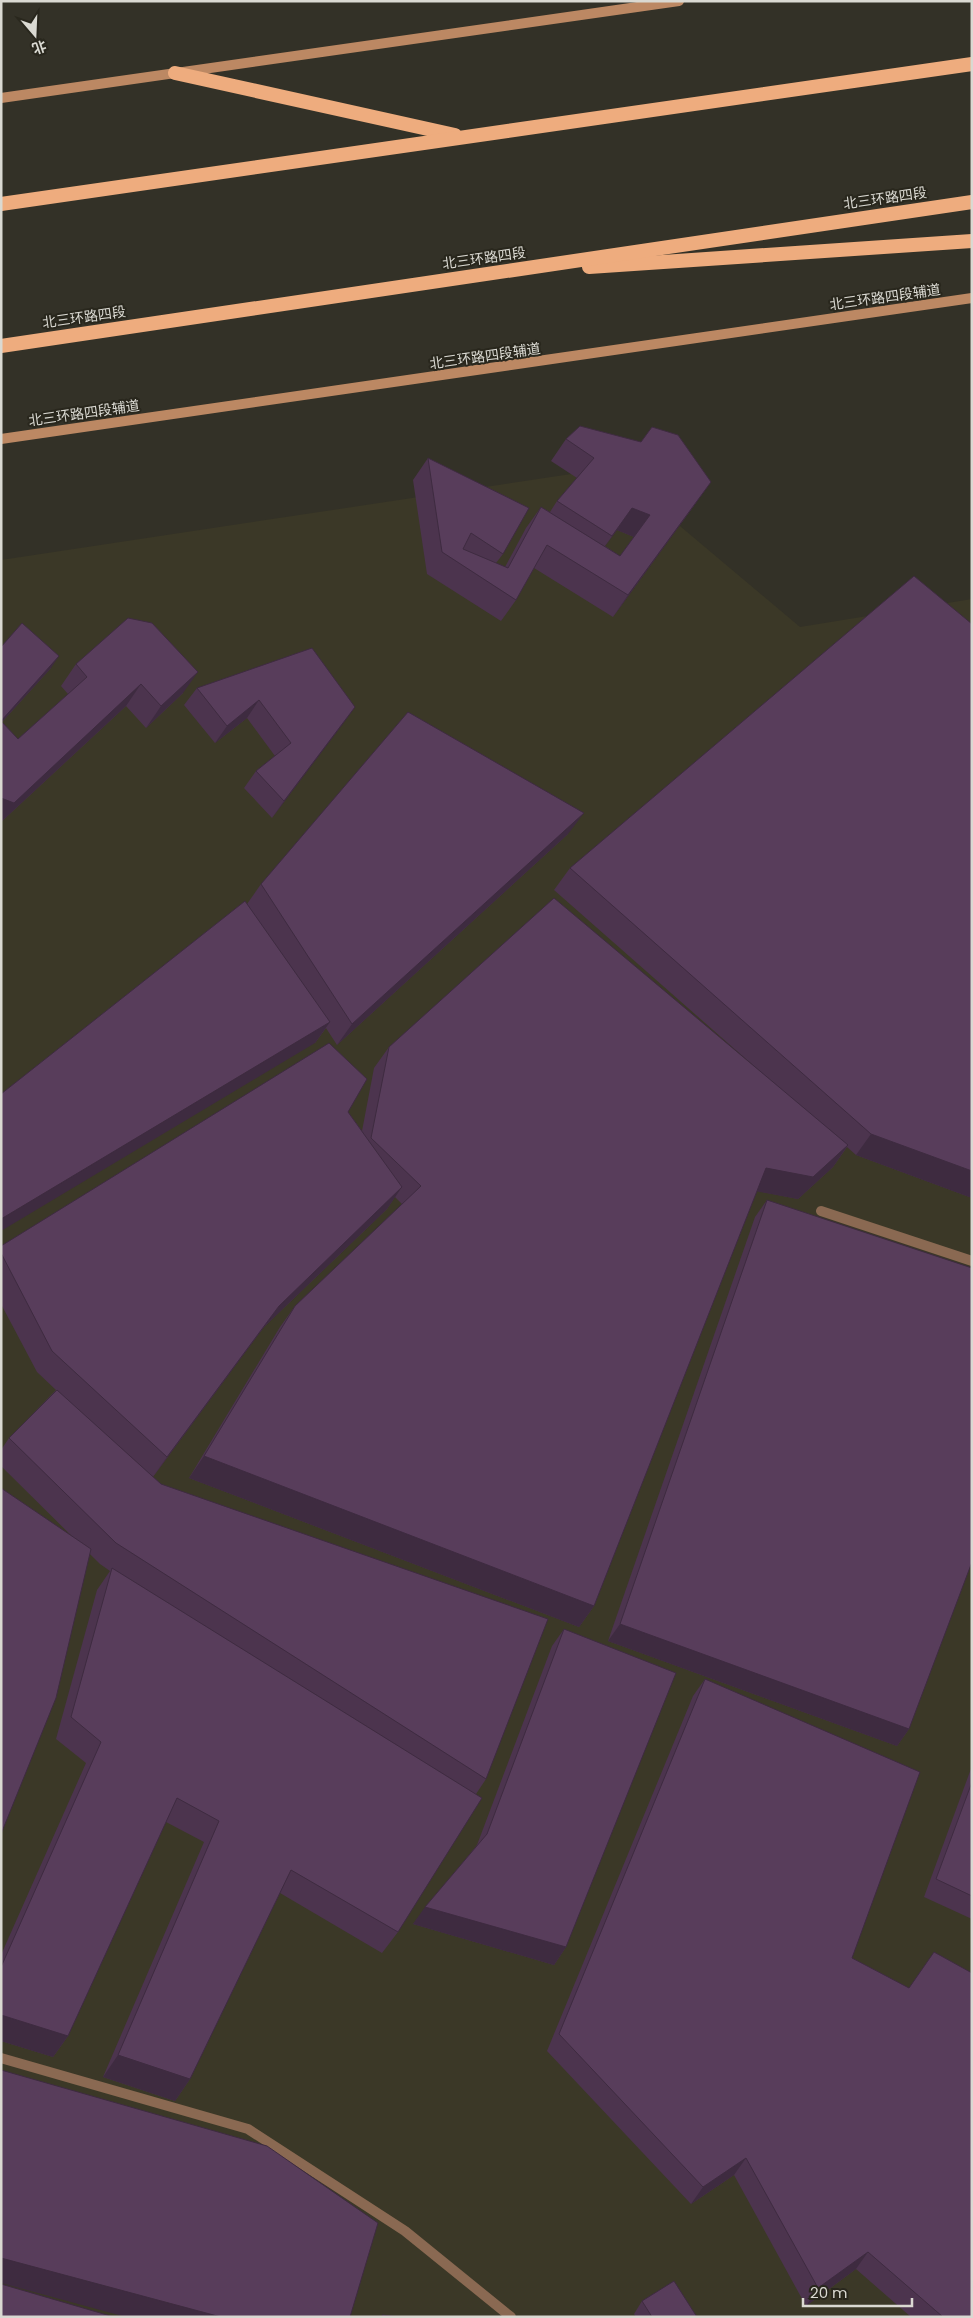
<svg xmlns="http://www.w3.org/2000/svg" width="973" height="2318" font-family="Poppins,'Noto Sans SC',sans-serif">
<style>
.built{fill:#3b3827}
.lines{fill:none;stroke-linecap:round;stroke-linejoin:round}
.service{stroke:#8a6952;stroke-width:10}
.minor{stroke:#8a6952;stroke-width:10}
.secondary{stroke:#bc8863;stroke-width:10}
.trunk{stroke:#eeac7e;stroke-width:14}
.wall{fill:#4c344e;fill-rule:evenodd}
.shaded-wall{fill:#3e2b40}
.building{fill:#583d5b;stroke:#3e2b40}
.labels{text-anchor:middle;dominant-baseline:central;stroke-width:4;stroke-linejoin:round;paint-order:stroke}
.street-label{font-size:14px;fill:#dad9d2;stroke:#29271d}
</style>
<rect width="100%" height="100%" fill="#333127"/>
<polygon class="built" points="611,468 800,627 972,599 972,2317 1,2317 1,560"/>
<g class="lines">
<polyline class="service" points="1,2058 248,2129 405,2231 511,2317"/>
<polyline class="minor" points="821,1211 972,1261"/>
<g class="secondary">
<polyline points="1,98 679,1"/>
<polyline points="1,439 972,298"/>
</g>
<g class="trunk">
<polyline points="175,73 455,135"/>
<polyline points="1,204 972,64"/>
<polyline points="589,267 972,241"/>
<polyline points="1,346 972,202"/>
</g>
</g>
<g class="wall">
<path d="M566,439L696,503L613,617L534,568L516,600L501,621L427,574L413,480L428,458L503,554L496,563L505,567L526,528L541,507L550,512L557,501L577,478L551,461ZM617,530L634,537L620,556L605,546Z"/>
<polygon points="972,624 972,1198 856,1155 847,1147 833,1167 798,1199 757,1191 594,1606 579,1627 189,1478 280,1327 295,1306 402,1204 395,1197 387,1209 264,1327 153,1477 486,1779 476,1794 398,1932 382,1953 280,1893 190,2079 175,2101 103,2077 204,1842 166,1822 68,2036 53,2057 1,2041 1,1955 86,1763 56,1739 97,1590 110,1571 100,1564 1,1466 1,1450 9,1438 56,1390 37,1372 1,1304 1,1246 348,1112 362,1131 374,1068 389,1047 763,1074 554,890 570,868"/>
<polygon points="1,647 51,668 2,722 18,739 68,694 61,686 76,664 183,693 146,728 126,706 1,822"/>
<polygon points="197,688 355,707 272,818 244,788 256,771 275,756 247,718 215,743 184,705"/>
<polygon points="568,834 337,1045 326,1028 315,1043 247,904 261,884"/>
<polygon points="767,1200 909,1729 897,1746 608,1641 755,1217"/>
<polygon points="564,1629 566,1947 554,1965 413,1924 477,1845 552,1646"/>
<polygon points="705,1679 852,1958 972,2317 911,2317 856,2269 806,2306 734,2175 691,2204 547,2051 693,1696"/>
<polygon points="972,1766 972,1919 924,1897"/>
<polygon points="642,2301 697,2317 636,2317 634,2314"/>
</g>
<g class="shaded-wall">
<polygon points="711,482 696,503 613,617 628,595"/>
<polygon points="632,508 650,515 634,537 617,530 597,558"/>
<polygon points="59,656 51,668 1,723 1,721"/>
<polygon points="198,672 183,693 146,728 161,706"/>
<polygon points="141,684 126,706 1,822 1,798"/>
<polygon points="259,700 247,718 215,743 227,726"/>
<polygon points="355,707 343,724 272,818 284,801"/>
<polygon points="584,813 568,834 337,1045 352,1024"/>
<polygon points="330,1022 315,1043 1,1231 1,1219"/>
<polygon points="871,1134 972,1171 972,1198 856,1155"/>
<polygon points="848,1145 833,1167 798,1199 750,1190 766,1168"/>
<polygon points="402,1187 387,1209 264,1327 152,1478 167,1457 279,1306"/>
<polygon points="204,1456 594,1606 579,1627 189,1478"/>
<polygon points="620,1624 909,1729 897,1746 608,1641"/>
<polygon points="425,1907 566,1947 554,1965 413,1924"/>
<polygon points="1,2015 68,2036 53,2057 1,2041"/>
<polygon points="118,2055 190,2079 175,2101 103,2077"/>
<polygon points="746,2158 734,2175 691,2204 703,2187"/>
<polygon points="868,2252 856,2269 806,2306 818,2288"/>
<polygon points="1,2258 221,2317 126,2317 1,2283"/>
</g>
<g class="building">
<polygon points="580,426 641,442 652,427 678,435 711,482 628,595 547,545 516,600 442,552 428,458 529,508 503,554 471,533 463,549 508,568 541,507 620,556 650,515 632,508 612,536 557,501 594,458 566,439"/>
<polygon points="914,576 972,624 972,1171 871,1134 570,868"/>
<polygon points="128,618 152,623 198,672 161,706 141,684 14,803 1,798 1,721 18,739 87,677 76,664"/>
<polygon points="22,623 59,656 1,721 1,647"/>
<polygon points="312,648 355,707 284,801 256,771 291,743 259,700 227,726 197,688"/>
<polygon points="408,712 584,813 352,1024 261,884"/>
<polygon points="554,898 848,1145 813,1177 766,1168 594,1606 204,1456 295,1306 421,1186 371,1138 389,1047"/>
<polygon points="245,901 330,1022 1,1219 1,1094"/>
<polygon points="329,1043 367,1079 348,1112 402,1187 279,1306 167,1457 52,1351 1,1253 1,1246"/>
<polygon points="767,1200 972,1268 972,1562 909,1729 620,1624"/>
<polygon points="57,1390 161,1484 548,1619 486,1779 116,1543 9,1438"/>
<polygon points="1,1488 91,1549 56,1698 1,1834"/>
<polygon points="112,1568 482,1798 398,1932 291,1870 190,2079 118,2055 219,1821 177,1798 68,2036 1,2015 1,1967 101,1742 71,1717"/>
<polygon points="564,1629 676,1673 566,1947 425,1907 487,1834"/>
<polygon points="705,1679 920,1772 852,1958 909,1988 934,1952 972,1973 972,2317 943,2317 868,2252 818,2288 746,2158 703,2187 559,2034"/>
<polygon points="972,1782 972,1896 936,1879"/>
<polygon points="1,2070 267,2146 378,2223 350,2317 221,2317 1,2258"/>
<polygon points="674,2281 697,2317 652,2317 642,2301"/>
<polygon points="1,2284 114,2317 1,2317"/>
<polygon points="382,2315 399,2317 384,2317"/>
</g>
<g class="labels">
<g class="street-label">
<text transform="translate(885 198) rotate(-8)">北三环路四段</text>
<text transform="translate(484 258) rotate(-8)">北三环路四段</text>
<text transform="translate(885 297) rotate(-8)">北三环路四段辅道</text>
<text transform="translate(84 317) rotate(-8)">北三环路四段</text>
<text transform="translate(485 356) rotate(-8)">北三环路四段辅道</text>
<text transform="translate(84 413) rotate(-8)">北三环路四段辅道</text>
</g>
</g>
<rect width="973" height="2318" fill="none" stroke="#dad9d2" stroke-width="5"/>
<g transform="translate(35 35) rotate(161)" stroke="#29271d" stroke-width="4" paint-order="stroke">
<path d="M0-4L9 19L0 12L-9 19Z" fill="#dad9d2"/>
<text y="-8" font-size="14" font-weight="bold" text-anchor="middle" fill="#dad9d2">北</text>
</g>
<path d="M803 2298v8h109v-8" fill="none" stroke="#dad9d2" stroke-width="2.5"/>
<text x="810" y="2298" font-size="15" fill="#dad9d2" stroke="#29271d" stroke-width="4" paint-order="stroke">20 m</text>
</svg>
